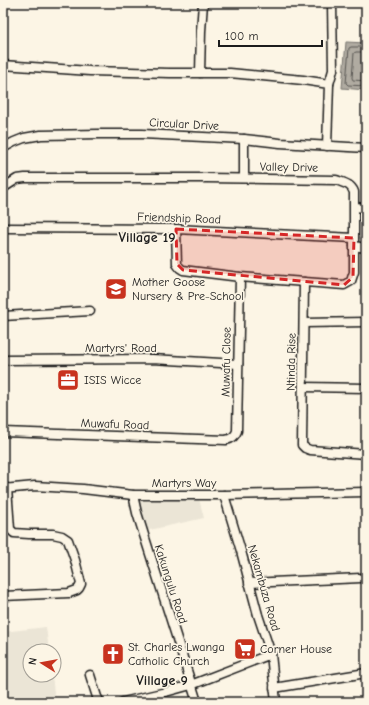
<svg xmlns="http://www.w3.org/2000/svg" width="369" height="705" font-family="'Comic Neue',sans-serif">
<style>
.built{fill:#ebe5d6}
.water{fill:#b0aba1;stroke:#75726c}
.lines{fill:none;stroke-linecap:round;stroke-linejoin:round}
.shore{stroke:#575551;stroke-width:1}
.street-casing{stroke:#1c1c1c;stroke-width:11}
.street{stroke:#fcf5e5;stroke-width:8}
.marked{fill:#d62828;fill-opacity:0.2;stroke:#d62828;stroke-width:3;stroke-dasharray:8 5;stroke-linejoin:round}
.labels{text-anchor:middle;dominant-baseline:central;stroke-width:3.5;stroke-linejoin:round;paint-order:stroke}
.street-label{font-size:12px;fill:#1c1c1c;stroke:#fcf5e5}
.poi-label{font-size:12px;fill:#1c1c1c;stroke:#fcf5e5;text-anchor:start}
.quarter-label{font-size:14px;font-weight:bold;fill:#1c1c1c;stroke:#fcf5e5}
</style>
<rect width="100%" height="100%" fill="#fcf5e5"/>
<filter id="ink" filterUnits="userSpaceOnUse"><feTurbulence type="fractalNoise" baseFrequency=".025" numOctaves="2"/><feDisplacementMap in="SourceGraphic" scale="8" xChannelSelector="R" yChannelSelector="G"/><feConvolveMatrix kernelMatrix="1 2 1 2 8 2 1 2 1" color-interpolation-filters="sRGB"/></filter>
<g filter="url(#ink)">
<g class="built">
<polygon points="199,499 204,518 145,531 137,508 138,501"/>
<polygon points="46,627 49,651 30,651 30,675 52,675 55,702 3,702 3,632"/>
</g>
<polygon class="water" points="346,42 366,43 366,90 342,88"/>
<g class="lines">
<g class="shore">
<polyline points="366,47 351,47 349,48 346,83 348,85 366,86"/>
<polyline points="366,52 356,52 354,53 352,78 353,80 366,81"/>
</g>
<g class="street-casing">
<g id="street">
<polyline points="3,65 90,71 170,73 230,73 303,80 329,84 327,146"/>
<polyline points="200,73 201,31 203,3"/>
<polyline points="329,84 333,70 332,3"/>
<polyline points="244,139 244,178"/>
<polyline points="3,148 14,142 24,138 41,135 100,134 142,134 244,139 280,143 366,148"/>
<path d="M3,188L17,179L25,178H206L336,180C344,183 351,184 354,192V272L351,281L344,285L240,277L183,270L180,268L177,264L176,229"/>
<polyline points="355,207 366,208"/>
<polyline points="3,228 176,229 354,238"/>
<polyline points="354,246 366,248"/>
<polyline points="304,282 302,445 305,448 310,450 366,454"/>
<polyline points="3,316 90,311"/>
<polyline points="304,323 366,322"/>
<polyline points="3,360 152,359 238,364"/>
<polyline points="303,387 366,388"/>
<path d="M3,432L226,440C231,439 235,437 237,431L240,277"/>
<polyline points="3,489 35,486 83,489 133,495 224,495 366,492"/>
<polyline points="133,495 137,513 197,702"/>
<polyline points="224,495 241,551 258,615 271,654 276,702"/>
<polyline points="249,583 361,578 366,578"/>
<polyline points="3,596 69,593 77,590 79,588 81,584 75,560 68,540 62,536 53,534 29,534 14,533 10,529 7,488"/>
<polyline points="90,675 97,697 100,702"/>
<polyline points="274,688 366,673"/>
<polyline points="123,702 162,693 191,685 271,654"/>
</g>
</g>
<use href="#street" class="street"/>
</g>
</g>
<path class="marked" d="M176,229L354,238L353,277L344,285L183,270L177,264Z"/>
<defs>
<g id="school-square" transform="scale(1.15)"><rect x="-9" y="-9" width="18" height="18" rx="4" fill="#c8321e" stroke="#fcf5e5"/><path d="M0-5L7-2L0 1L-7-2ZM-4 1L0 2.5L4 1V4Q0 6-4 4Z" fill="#fff"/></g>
<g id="office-square" transform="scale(1.15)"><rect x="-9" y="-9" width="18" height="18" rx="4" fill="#c8321e" stroke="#fcf5e5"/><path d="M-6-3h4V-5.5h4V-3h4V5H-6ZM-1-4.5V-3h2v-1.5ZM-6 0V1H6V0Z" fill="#fff"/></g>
<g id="supermarket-square" transform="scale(1.15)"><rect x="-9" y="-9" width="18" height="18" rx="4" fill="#c8321e" stroke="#fcf5e5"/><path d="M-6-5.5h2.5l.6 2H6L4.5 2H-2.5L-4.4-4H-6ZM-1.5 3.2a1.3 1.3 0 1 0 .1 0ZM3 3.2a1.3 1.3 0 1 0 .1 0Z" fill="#fff"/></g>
<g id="church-square" transform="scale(1.15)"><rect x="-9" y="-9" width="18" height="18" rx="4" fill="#c8321e" stroke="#fcf5e5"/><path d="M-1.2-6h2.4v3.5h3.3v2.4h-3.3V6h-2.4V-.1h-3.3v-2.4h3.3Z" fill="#fff"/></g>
</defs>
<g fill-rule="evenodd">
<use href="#school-square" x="116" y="289"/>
<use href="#office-square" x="68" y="380"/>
<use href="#supermarket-square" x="245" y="649"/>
<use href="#church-square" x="113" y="654"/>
</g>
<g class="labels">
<g class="street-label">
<text transform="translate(184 124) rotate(3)">Circular Drive</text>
<text transform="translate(289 167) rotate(1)">Valley Drive</text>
<text transform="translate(179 218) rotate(2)">Friendship Road</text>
<text x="121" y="348">Martyrs' Road</text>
<text transform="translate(226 362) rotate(-89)">Muwafu Close</text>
<text transform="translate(291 362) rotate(-89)">Ntinda Rise</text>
<text transform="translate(115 424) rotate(2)">Muwafu Road</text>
<text x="184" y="483">Martyrs Way</text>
<text transform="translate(171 584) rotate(72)">Kakungulu Road</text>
<text transform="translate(264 588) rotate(74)">Nekambuza Road</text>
</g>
<g class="poi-label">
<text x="132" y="282">Mother Goose<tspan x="132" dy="14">Nursery &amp; Pre-School</tspan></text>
<text x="84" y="380">ISIS Wicce</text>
<text x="128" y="647">St. Charles Lwanga<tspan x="128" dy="14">Catholic Church</tspan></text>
<text x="260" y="649">Corner House</text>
</g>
<g class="quarter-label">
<text x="147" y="237">Village 19</text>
<text x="162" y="680">Village 9</text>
</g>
</g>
<rect width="369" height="705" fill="none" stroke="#fcf5e5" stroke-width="16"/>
<rect x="8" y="8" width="353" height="689" fill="none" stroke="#1c1c1c" stroke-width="1.5" filter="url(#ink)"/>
<g transform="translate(42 663) rotate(281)"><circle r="19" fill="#fcf5e5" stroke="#a29e95"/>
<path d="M0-3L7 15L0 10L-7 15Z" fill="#c8321e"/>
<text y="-6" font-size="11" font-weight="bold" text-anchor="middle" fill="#1c1c1c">N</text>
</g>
<path d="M219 40v6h103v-6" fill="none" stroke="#1c1c1c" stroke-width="2"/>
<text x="225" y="40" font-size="12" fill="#1c1c1c" stroke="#fcf5e5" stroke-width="3" paint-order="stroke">100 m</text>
</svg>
